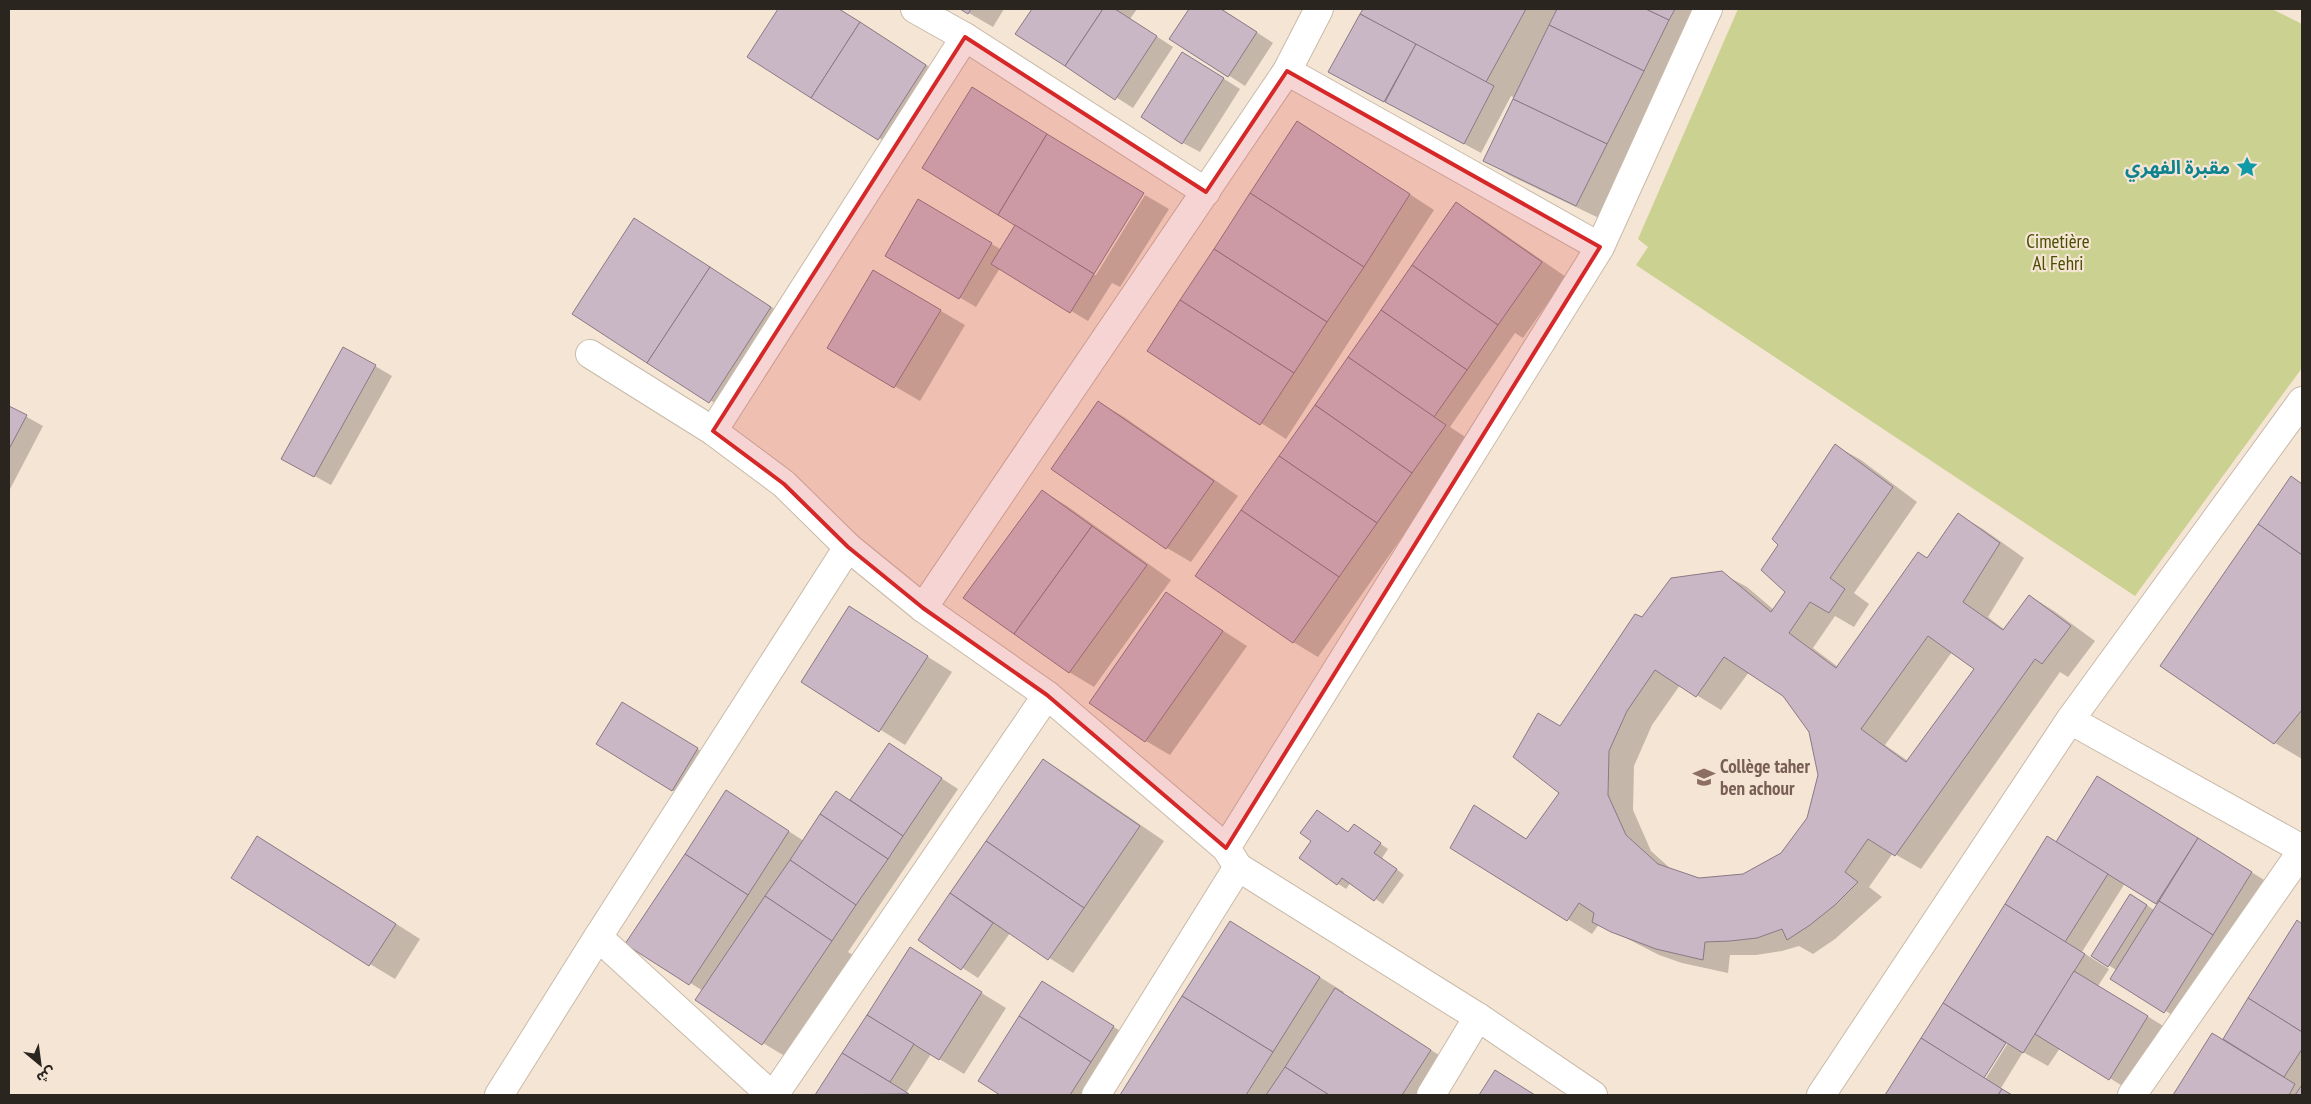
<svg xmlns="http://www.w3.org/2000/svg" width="2311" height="1104" font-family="'PT Sans Narrow','Noto Sans Arabic',sans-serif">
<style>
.green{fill:#cbd190}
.shadow{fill:#0003;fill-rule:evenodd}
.building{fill:#c9b7c5;stroke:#8a7986;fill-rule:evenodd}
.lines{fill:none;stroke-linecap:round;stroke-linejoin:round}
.street-casing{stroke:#c9baa9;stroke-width:30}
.street{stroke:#fff;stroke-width:28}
.marked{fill:#d62828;fill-opacity:0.2;stroke:#d62828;stroke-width:4;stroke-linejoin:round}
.labels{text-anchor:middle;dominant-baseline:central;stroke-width:4.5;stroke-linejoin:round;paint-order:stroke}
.culture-label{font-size:19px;font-weight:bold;fill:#0d838f;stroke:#f5e5d4;text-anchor:end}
.park-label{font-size:19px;fill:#4a4d02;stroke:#f5e5d4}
.education-label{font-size:19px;font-weight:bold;fill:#785e54;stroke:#f5e5d4;text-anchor:start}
</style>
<rect width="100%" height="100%" fill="#f5e5d4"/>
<polygon class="green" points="1738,9 2272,9 2302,24 2302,368 2135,596 1636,265 1648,247 1638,239"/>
<g class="shadow">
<polygon points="780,9 839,9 950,80 903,153 749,56"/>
<polygon points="962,9 1004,9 993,27"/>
<polygon points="1033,9 1137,9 1130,19 1173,47 1133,108 1017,34"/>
<polygon points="1190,9 1221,9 1273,43 1245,86 1171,38"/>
<polygon points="1364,9 1707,9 1601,219 1509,175 1485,160 1515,98 1511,96 1481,153 1330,71"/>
<polygon points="1199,63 1240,89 1200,152 1183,143"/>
<polygon points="972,89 1093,275 1096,275 1145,195 1169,209 1120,287 1112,283 1088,321 1000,268 976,307 887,255 918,201 1002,250 1017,225"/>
<polygon points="1322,137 1434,210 1286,439 1148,351"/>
<polygon points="1457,204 1481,218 1566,277 1523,338 1515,333 1450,427 1470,440 1318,657 1293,642"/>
<polygon points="635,220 795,322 735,416 574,313"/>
<polygon points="874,272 965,325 920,401 829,348"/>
<polygon points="375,366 392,376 331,485 300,468"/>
<polygon points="1099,402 1124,417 1238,496 1191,562 1167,548"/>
<polygon points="9,407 43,426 9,491"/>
<path d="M1836,446L1861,460L1917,502L1854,593L1869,604L1854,627L1835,616L1813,648L1838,667L1928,559L1958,514L1983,529L2024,558L1988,617L2005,630L2030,596L2054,611L2095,641L2068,677L2060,672L1921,869L1893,853L1869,887L1882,897L1835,939L1813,954L1799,946L1782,951L1756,955H1730L1728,973L1682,963L1659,955L1599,924L1592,934L1452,848L1475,807L1527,839L1561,793L1560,727L1643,619L1721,573L1747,587L1774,610L1787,591L1780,545ZM1952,652L1976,669L1908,761L1885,745ZM1749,672L1784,695L1810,732L1819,775L1808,818L1782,854L1743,876L1699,879L1672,870L1651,851L1633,810L1634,766L1652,725L1680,685L1721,710Z"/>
<polygon points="2291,478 2302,484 2302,759 2275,743 2161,665"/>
<polygon points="1042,491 1067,506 1171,580 1094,687 1069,672"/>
<polygon points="1166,594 1247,646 1170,755 1146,741"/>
<polygon points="850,608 952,672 905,745 802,681"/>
<polygon points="639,713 714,759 689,799 672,790"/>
<polygon points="889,744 958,789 848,952 856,957 788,1058 763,1043 703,991 627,943 743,802 804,841 836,792 851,801"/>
<polygon points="1043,761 1068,775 1164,841 1073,973 1010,933 978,978 920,940"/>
<path d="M2098,777L2269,883L2182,1021L2112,978L2116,970L2093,955L2139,900L2154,910L2158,904L2125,883L2082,952L2109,969L2098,986L2165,1027L2126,1088L2060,1048L2048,1066L2023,1052L2001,1088L2012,1095H1886L1922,1038L1948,1007L2057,843ZM2008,1037L2011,1038L1986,1078H1983Z"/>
<polygon points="1362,831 1388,849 1382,858 1404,875 1383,904 1351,882 1346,889 1300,858 1312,841"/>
<polygon points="283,852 420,939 395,979 370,964"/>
<polygon points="1230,922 1344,992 1343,994 1359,1005 1455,1065 1435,1095 1122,1095"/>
<polygon points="2297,922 2302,925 2302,1095 2174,1095 2213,1034 2223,1040"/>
<polygon points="910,949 1006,1008 964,1074 931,1054 906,1093 910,1095 817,1095"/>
<polygon points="1059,993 1130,1037 1104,1095 1002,1095 979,1081"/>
<polygon points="1495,1072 1520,1086 1535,1095 1480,1095"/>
</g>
<g class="building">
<polygon points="778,9 839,9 860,22 811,98 747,57"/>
<polygon points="960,9 971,9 968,14"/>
<polygon points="1032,9 1103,9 1065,66 1015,34"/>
<polygon points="1103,9 1115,9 1157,36 1115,100 1065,66"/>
<polygon points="1189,9 1221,9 1257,32 1228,77 1169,39"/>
<polygon points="1363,9 1526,9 1486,82 1360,14"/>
<polygon points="1557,9 1646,9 1669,20 1644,71 1549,25"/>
<polygon points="1646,9 1675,9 1669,20"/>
<polygon points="1360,14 1416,44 1384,102 1328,72"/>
<polygon points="860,22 926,65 878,140 811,98"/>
<polygon points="1549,25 1644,71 1607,144 1513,99"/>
<polygon points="1416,44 1494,86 1464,144 1385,102"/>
<polygon points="1182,52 1224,78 1182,144 1141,117"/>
<polygon points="972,87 1047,134 998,215 922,168"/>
<polygon points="1513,99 1607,144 1576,206 1483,161"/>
<polygon points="1297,121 1410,194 1364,267 1250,193"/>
<polygon points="1047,134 1144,193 1094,274 998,215"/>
<polygon points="1250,193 1364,267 1327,322 1214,249"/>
<polygon points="918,199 992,243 959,299 885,256"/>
<polygon points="1456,202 1542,262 1498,325 1412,265"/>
<polygon points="634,218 710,267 647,363 572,314"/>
<polygon points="1015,225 1094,274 1070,313 991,264"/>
<polygon points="1214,249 1327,322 1294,373 1180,300"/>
<polygon points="1412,265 1498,325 1467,370 1381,310"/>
<polygon points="710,267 771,307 709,403 647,363"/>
<polygon points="873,270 941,310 894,388 827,348"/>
<polygon points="1180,300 1294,373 1260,425 1147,351"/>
<polygon points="1381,310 1467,370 1434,417 1348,357"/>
<polygon points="343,347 376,365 314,477 281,459"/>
<polygon points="1348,357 1446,425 1412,473 1315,405"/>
<polygon points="1098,401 1214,481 1166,549 1051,469"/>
<polygon points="1315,405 1412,473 1377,523 1279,456"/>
<polygon points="9,406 27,415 9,449"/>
<path d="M1835,444L1893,487L1830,578L1845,589L1829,613L1810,602L1789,633L1836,668L1918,552L1927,558L1958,513L2000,543L1963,602L2003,630L2029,595L2071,626L2042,664L2035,659L1895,856L1868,839L1845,872L1858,882L1835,905L1810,925L1787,940L1782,929L1757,938L1730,941L1705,942L1703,960L1656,949L1611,932L1592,922L1594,913L1579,903L1567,921L1450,848L1474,805L1526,839L1559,793L1513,757L1538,713L1560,726L1635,614L1642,617L1671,578L1722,571L1771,612L1785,592L1761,570L1778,545L1772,539ZM1928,636L1974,669L1906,762L1861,729ZM1724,657L1783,696L1809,732L1818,775L1807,818L1781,853L1743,874L1699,878L1658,864L1626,835L1608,795L1609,751L1627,711L1655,670L1696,697Z"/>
<polygon points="1279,456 1377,523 1339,577 1241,510"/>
<polygon points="2291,476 2302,484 2302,555 2258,524"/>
<polygon points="1042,490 1092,526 1014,634 963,598"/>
<polygon points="1241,510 1339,577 1293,643 1195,576"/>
<polygon points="2258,524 2302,555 2302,710 2274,744 2160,666"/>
<polygon points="1092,526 1147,565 1069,673 1014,634"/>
<polygon points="1166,592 1223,631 1145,742 1089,703"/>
<polygon points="849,606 928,656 879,732 801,682"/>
<polygon points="622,702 698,748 672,791 596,744"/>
<polygon points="889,743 942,778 903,836 850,800"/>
<polygon points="1043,759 1140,826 1084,908 986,841"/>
<polygon points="2097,776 2198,838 2156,904 2056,842"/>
<polygon points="726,790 789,831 748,895 685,854"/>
<polygon points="836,791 903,836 888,859 820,814"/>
<polygon points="1317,810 1348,832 1354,824 1381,843 1374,853 1397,869 1374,901 1342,878 1337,885 1299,858 1311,841 1300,833"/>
<polygon points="820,814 888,859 856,905 790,860"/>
<polygon points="257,836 396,924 369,966 231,878"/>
<polygon points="2047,836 2108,874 2065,942 2005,904"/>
<polygon points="2198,838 2252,872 2213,935 2159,901"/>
<polygon points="986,841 1084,908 1048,960 950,893"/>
<polygon points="685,854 748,895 689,985 625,944"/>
<polygon points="790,860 856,905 832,941 765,896"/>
<polygon points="950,893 993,923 961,970 918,940"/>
<polygon points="2130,894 2147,905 2108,967 2091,956"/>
<polygon points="765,896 832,941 762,1045 695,1000"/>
<polygon points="2159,901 2213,935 2164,1013 2110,979"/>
<polygon points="2005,904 2085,954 2023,1053 1943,1003"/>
<polygon points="2297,920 2302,924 2302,1032 2248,998"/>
<polygon points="1230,921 1320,977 1273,1052 1182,996"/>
<polygon points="910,947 982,992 939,1060 867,1015"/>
<polygon points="2074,971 2148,1016 2109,1080 2035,1034"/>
<polygon points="1042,981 1114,1026 1091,1062 1019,1016"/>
<polygon points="1335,988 1431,1050 1402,1095 1329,1095 1285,1067"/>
<polygon points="1182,996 1273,1052 1246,1095 1120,1095"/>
<polygon points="2248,998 2302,1032 2302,1049 2284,1077 2223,1039"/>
<polygon points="1943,1003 2006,1043 1984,1078 1921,1038"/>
<polygon points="867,1015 914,1044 890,1082 842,1053"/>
<polygon points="1019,1016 1091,1062 1070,1095 1000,1095 978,1081"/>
<polygon points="2212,1033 2295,1084 2289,1095 2173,1095"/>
<polygon points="1921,1038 2002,1089 1998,1095 1885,1095"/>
<polygon points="842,1053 890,1082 909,1094 815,1095"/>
<polygon points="1285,1067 1329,1095 1266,1095"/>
<polygon points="1495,1070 1535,1095 1479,1095"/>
<polygon points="2302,1085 2302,1095 2295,1095"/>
<polygon points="2002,1089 2012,1095 1998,1095"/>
</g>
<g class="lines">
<g class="street-casing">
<g id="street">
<polyline points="915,9 965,37 1206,192"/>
<polyline points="1319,9 1287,71 923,608 1047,695 1226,848 1238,867 1478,1017 1593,1095"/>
<polyline points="1287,71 1600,247"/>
<polyline points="590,354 713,431 784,484 848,547 923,608"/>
<polyline points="713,431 965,37"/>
<polyline points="2070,720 2302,849"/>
<polyline points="1226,848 1600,247 1708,9"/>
<polyline points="499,1095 598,937"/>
<polyline points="771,1095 598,937 848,547"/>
<polyline points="774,1095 1047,695"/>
<polyline points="1096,1095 1238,867"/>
<polyline points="1431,1095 1478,1017"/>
<polyline points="1821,1095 2070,720 2302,401"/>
<polyline points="2132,1095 2302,851"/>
</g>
</g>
<use href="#street" class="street"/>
</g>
<path class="marked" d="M965,37L1206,192L1287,71L1600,247L1226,848L1047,695L923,608L848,547L784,484L713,431Z"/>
<defs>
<g id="sight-bare" transform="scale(1.725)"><path d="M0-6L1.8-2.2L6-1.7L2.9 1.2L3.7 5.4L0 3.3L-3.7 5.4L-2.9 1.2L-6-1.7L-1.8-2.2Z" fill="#0f9aa8" stroke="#f5e5d4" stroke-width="2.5" paint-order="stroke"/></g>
<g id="school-bare" transform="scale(1.725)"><path d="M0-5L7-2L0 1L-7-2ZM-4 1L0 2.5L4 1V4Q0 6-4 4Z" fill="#8d6e63" stroke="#f5e5d4" stroke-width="2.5" paint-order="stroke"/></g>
</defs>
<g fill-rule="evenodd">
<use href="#sight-bare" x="2247" y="167"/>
<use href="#school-bare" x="1704" y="777"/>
</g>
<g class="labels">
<g class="culture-label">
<text x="2230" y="167">مقبرة الفهري</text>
</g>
<g class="park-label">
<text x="2058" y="241">Cimetière<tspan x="2058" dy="22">Al Fehri</tspan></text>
</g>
<g class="education-label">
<text x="1720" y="766">Collège taher<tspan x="1720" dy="22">ben achour</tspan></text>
</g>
</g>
<rect width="2311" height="1104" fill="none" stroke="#2b251f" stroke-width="20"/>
<g transform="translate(40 1064) rotate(151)" stroke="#f5e5d4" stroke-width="4" paint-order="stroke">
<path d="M0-4L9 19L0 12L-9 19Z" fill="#2b251f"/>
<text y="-8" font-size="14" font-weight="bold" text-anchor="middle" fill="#2b251f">ش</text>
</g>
</svg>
